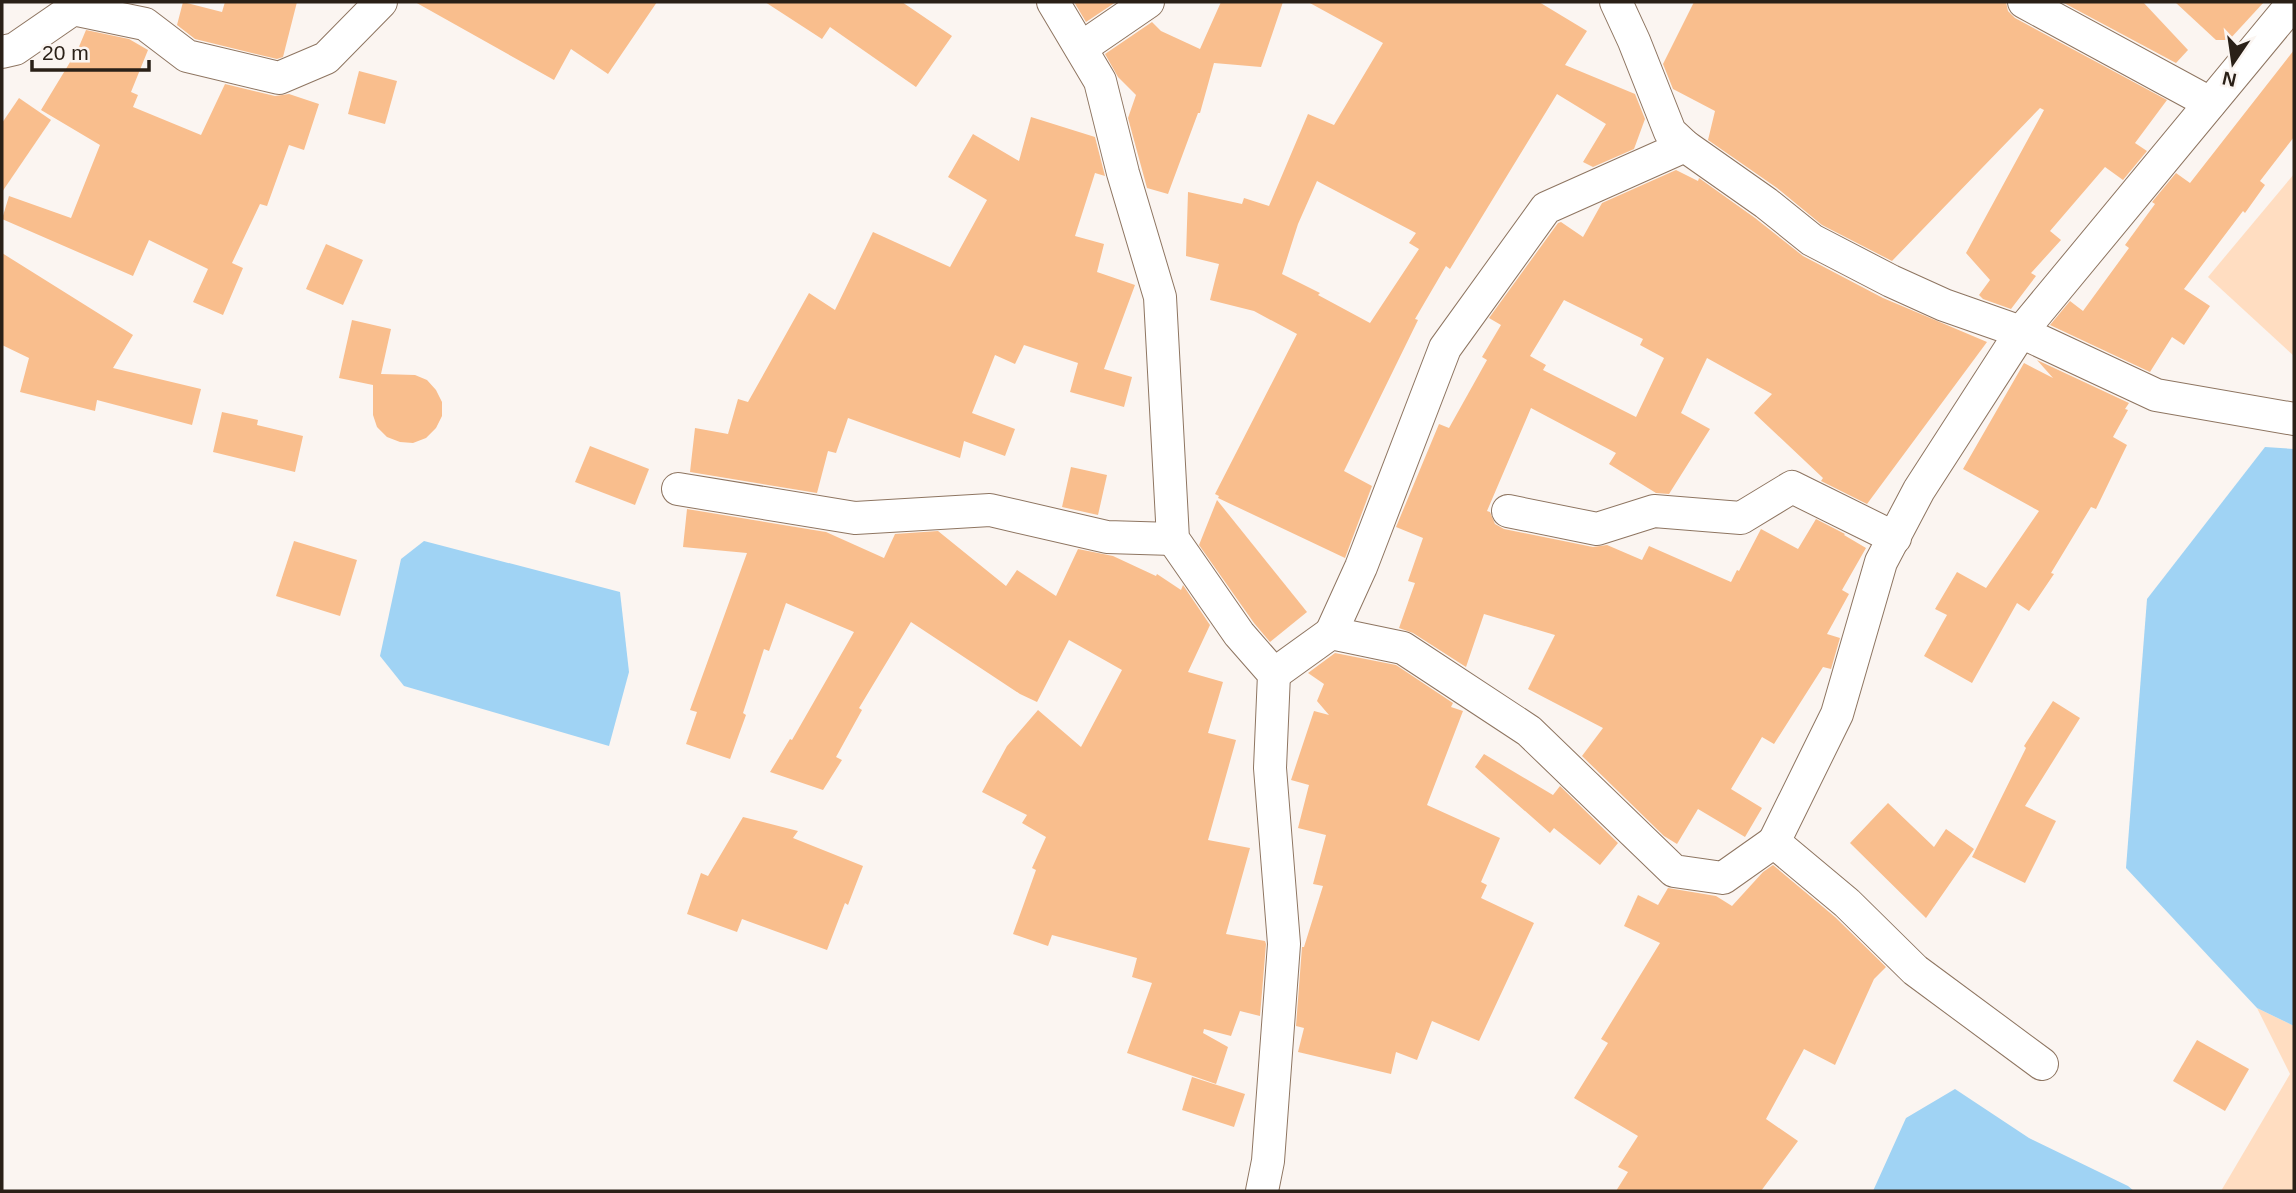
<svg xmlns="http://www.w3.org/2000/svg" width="2296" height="1193" font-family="Arial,sans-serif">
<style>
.green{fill:#ffddc1}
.water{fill:#a0d3f4}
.building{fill:#f9be8d;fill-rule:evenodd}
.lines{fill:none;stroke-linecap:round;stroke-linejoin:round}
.minor-casing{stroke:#8e7561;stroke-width:34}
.minor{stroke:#fff;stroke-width:32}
</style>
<rect width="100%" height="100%" fill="#fbf5f1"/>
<g class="green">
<polygon points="2294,174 2294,356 2208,277"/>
<polygon points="2257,1008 2294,1026 2294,1191 2221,1191 2290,1074"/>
</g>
<g class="water">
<polygon points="2265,447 2294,449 2294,1026 2257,1008 2126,868 2147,599"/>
<polygon points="424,541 620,592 629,672 609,746 404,686 380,656 401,559"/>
<polygon points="1955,1089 2029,1138 2128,1186 2134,1191 1873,1191 1906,1118"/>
</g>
<g class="building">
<polygon points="183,2 222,12 225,2 297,2 283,57 277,59 195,39 177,25"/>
<polygon points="415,2 657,2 608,74 571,49 554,80"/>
<polygon points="765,2 902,2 952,36 916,87 830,27 822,39"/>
<polygon points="1074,2 1116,2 1086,22"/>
<polygon points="1221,2 1283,2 1261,67 1214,63 1200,113 1198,113 1168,194 1147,188 1128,118 1136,95 1118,77 1105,54 1152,22 1161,31 1200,49"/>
<path d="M1308,2H1539L1587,31L1565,65L1635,94L1645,119L1634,149L1593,167L1583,162L1606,124L1557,94L1450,269L1446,266L1415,319L1418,320L1344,471L1372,486L1345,558L1218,498L1219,496L1215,494L1297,334L1254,311L1210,300L1219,264L1186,256L1188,192L1242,204L1244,198L1269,206L1308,114L1334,125L1383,43ZM1317,181L1416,233L1409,243L1419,249L1370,323L1318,295L1320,293L1282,274L1298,224Z"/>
<polygon points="1694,2 2006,2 2008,11 2015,18 2167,100 2135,143 2147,151 2123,180 2105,167 2050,231 2061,240 2031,273 2036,276 2011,309 1983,299 1979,295 1990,280 1966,253 2044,110 2040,108 1892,261 1822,225 1777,188 1708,140 1715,111 1673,89 1663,64"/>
<polygon points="2062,2 2143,2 2188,50 2176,63"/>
<polygon points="2175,2 2264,2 2229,40 2216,40"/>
<polygon points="86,30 129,39 148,50 131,92 138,95 133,107 201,135 225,84 275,96 289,94 319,104 304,150 289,145 267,206 260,204 232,263 243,268 223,315 193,302 208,269 149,240 133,276 2,219 9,196 71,218 100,145 41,110 78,49"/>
<polygon points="2294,50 2294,137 2260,181 2265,185 2245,213 2243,211 2184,289 2210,306 2184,345 2172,337 2150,372 2050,325 2070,301 2083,311 2129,248 2125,245 2155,204 2152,202 2176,173 2190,183"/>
<polygon points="359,71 397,81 385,124 348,114"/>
<polygon points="19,98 51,120 2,192 2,123"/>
<polygon points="1031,117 1095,137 1105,176 1095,173 1075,236 1104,244 1097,272 1135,285 1104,369 1132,377 1124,407 1070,392 1078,363 1024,345 1015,364 995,355 972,413 1015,429 1005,456 964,441 960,458 848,418 836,453 828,451 817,493 690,472 695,428 728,434 738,399 748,402 809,293 835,310 873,232 950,267 987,200 948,177 973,134 1019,161"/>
<path d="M1676,170L1698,181L1699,178L1755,218L1803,256L1883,298L1987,342L1867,504L1821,481L1823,478L1754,413L1772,394L1707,358L1681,413L1710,429L1669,494L1656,493L1609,464L1616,453L1531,408L1487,511L1490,512L1495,524L1504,529L1593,547L1607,545L1642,560L1649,546L1731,582L1737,570L1739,571L1761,529L1798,549L1816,519L1845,534L1844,535L1866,548L1842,590L1849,594L1827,634L1840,638L1831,669L1823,667L1774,744L1762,737L1731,789L1762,808L1745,837L1698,809L1677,844L1664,836L1582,756L1603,728L1528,689L1555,635L1484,614L1466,667L1413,633L1399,628L1415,583L1408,581L1423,538L1396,527L1439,424L1449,428L1487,360L1482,357L1501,325L1489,318L1558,223L1561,222L1583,237L1602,203ZM1564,300L1643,339L1640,345L1664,358L1636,417L1543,370L1546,365L1530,356Z"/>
<polygon points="326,244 363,260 343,305 306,289"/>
<polygon points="2,253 133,335 113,368 201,389 192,425 97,400 95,411 20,392 29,358 2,345"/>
<polygon points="352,320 391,329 381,374 415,375 427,380 436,390 442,402 442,416 436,428 426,438 413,443 400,442 387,437 377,427 373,415 373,385 339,378"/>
<polygon points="2037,360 2129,403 2125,409 2128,410 2113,437 2127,445 2096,509 2091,507 2051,573 2054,574 2029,611 2017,603 1972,683 1924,656 1947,615 1935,609 1957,572 1986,588 2039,511 1963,469 2024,363 2053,378"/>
<polygon points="222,412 258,420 257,425 303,436 295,472 213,452"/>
<polygon points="590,446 649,469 635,505 575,482"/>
<polygon points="1071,467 1107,475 1098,515 1062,507"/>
<polygon points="1217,500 1307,612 1270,642 1254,623 1199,545"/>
<polygon points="687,509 826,532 884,558 895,534 938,531 1006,586 1017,570 1056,596 1078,549 1113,556 1156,576 1157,574 1181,590 1183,585 1210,625 1188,672 1223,682 1208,733 1236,740 1208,840 1250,848 1226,934 1265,941 1266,944 1260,1016 1240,1011 1231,1036 1204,1029 1203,1033 1228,1047 1216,1084 1127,1053 1152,983 1132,977 1137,958 1052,935 1048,946 1013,934 1036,870 1032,868 1046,837 1022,823 1027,815 982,792 1007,746 1038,710 1081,747 1122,670 1069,640 1037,702 1020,694 911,622 859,708 862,710 836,757 842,760 823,790 770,772 790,739 792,740 854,632 786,603 769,651 764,649 743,713 746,715 730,759 686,744 697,712 690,710 747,553 683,547"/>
<polygon points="294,541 357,560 340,616 276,596"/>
<polygon points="1335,653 1396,665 1453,703 1451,707 1463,711 1427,805 1500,838 1481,882 1487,885 1481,898 1534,923 1479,1041 1432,1021 1417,1060 1396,1052 1391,1074 1298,1052 1304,1028 1296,1026 1302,947 1304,947 1323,886 1313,884 1326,835 1298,828 1309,785 1291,780 1314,711 1329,715 1317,701 1324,684 1308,673"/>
<polygon points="2053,701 2080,718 2025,806 2056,821 2025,883 1972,857 2026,748 2024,746"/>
<polygon points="1484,754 1553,795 1560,786 1618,843 1600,865 1554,828 1550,833 1475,767"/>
<polygon points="1888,803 1934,847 1946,829 1974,849 1926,918 1850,843"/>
<polygon points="743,817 798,831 793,838 863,866 848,905 845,903 827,950 742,919 737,932 687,914 701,873 708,876"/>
<polygon points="1773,865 1835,917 1886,967 1874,979 1835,1065 1804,1049 1766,1119 1798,1141 1761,1191 1616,1191 1628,1172 1618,1167 1638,1136 1574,1098 1608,1043 1601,1039 1660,943 1624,926 1638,895 1658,905 1668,888 1716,896 1732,906 1763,872"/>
<polygon points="2197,1040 2249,1069 2225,1111 2173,1081"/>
<polygon points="1192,1077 1245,1094 1234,1127 1182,1110"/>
</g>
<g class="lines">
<g class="minor-casing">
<g id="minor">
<polyline points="1053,2 1100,81 1123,173 1160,297 1173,539 1239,634 1274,674 1270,768 1284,944 1268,1161 1262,1191"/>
<polyline points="1616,2 1634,41 1670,132 1685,146 1766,203 1812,240 1891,281 1944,305 2021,332 2156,395 2294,419"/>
<polyline points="2024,2 2210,103"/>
<polyline points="1081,48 1148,2"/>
<polyline points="2,52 15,49 73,9 145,24 187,56 279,78 326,58 381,2"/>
<polyline points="678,489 855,518 990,510 1107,537 1173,539"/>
<polyline points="1508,511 1597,529 1654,511 1741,518 1792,487 1895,538"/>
<polyline points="1331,633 1361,567 1445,348 1546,208 1685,146"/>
<polyline points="1274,674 1331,633 1403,648 1529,731 1674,871 1723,878 1774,842 1847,903 1915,970 2042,1064"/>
<polyline points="1774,842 1837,714 1881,562 1919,490 2021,332 2294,2"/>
</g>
</g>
<use href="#minor" class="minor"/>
</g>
<rect width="2296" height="1193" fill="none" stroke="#2a2017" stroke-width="7"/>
<g transform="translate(2233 63) rotate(193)" stroke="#fbf5f1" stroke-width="5" paint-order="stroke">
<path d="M0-5L12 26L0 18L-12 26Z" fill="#2a2017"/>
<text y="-10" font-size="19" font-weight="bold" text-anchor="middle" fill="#2a2017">N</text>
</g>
<path d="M32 60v10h117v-10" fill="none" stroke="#2a2017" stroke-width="3.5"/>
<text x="42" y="60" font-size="21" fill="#2a2017" stroke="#fbf5f1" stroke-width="5" paint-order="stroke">20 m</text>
</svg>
